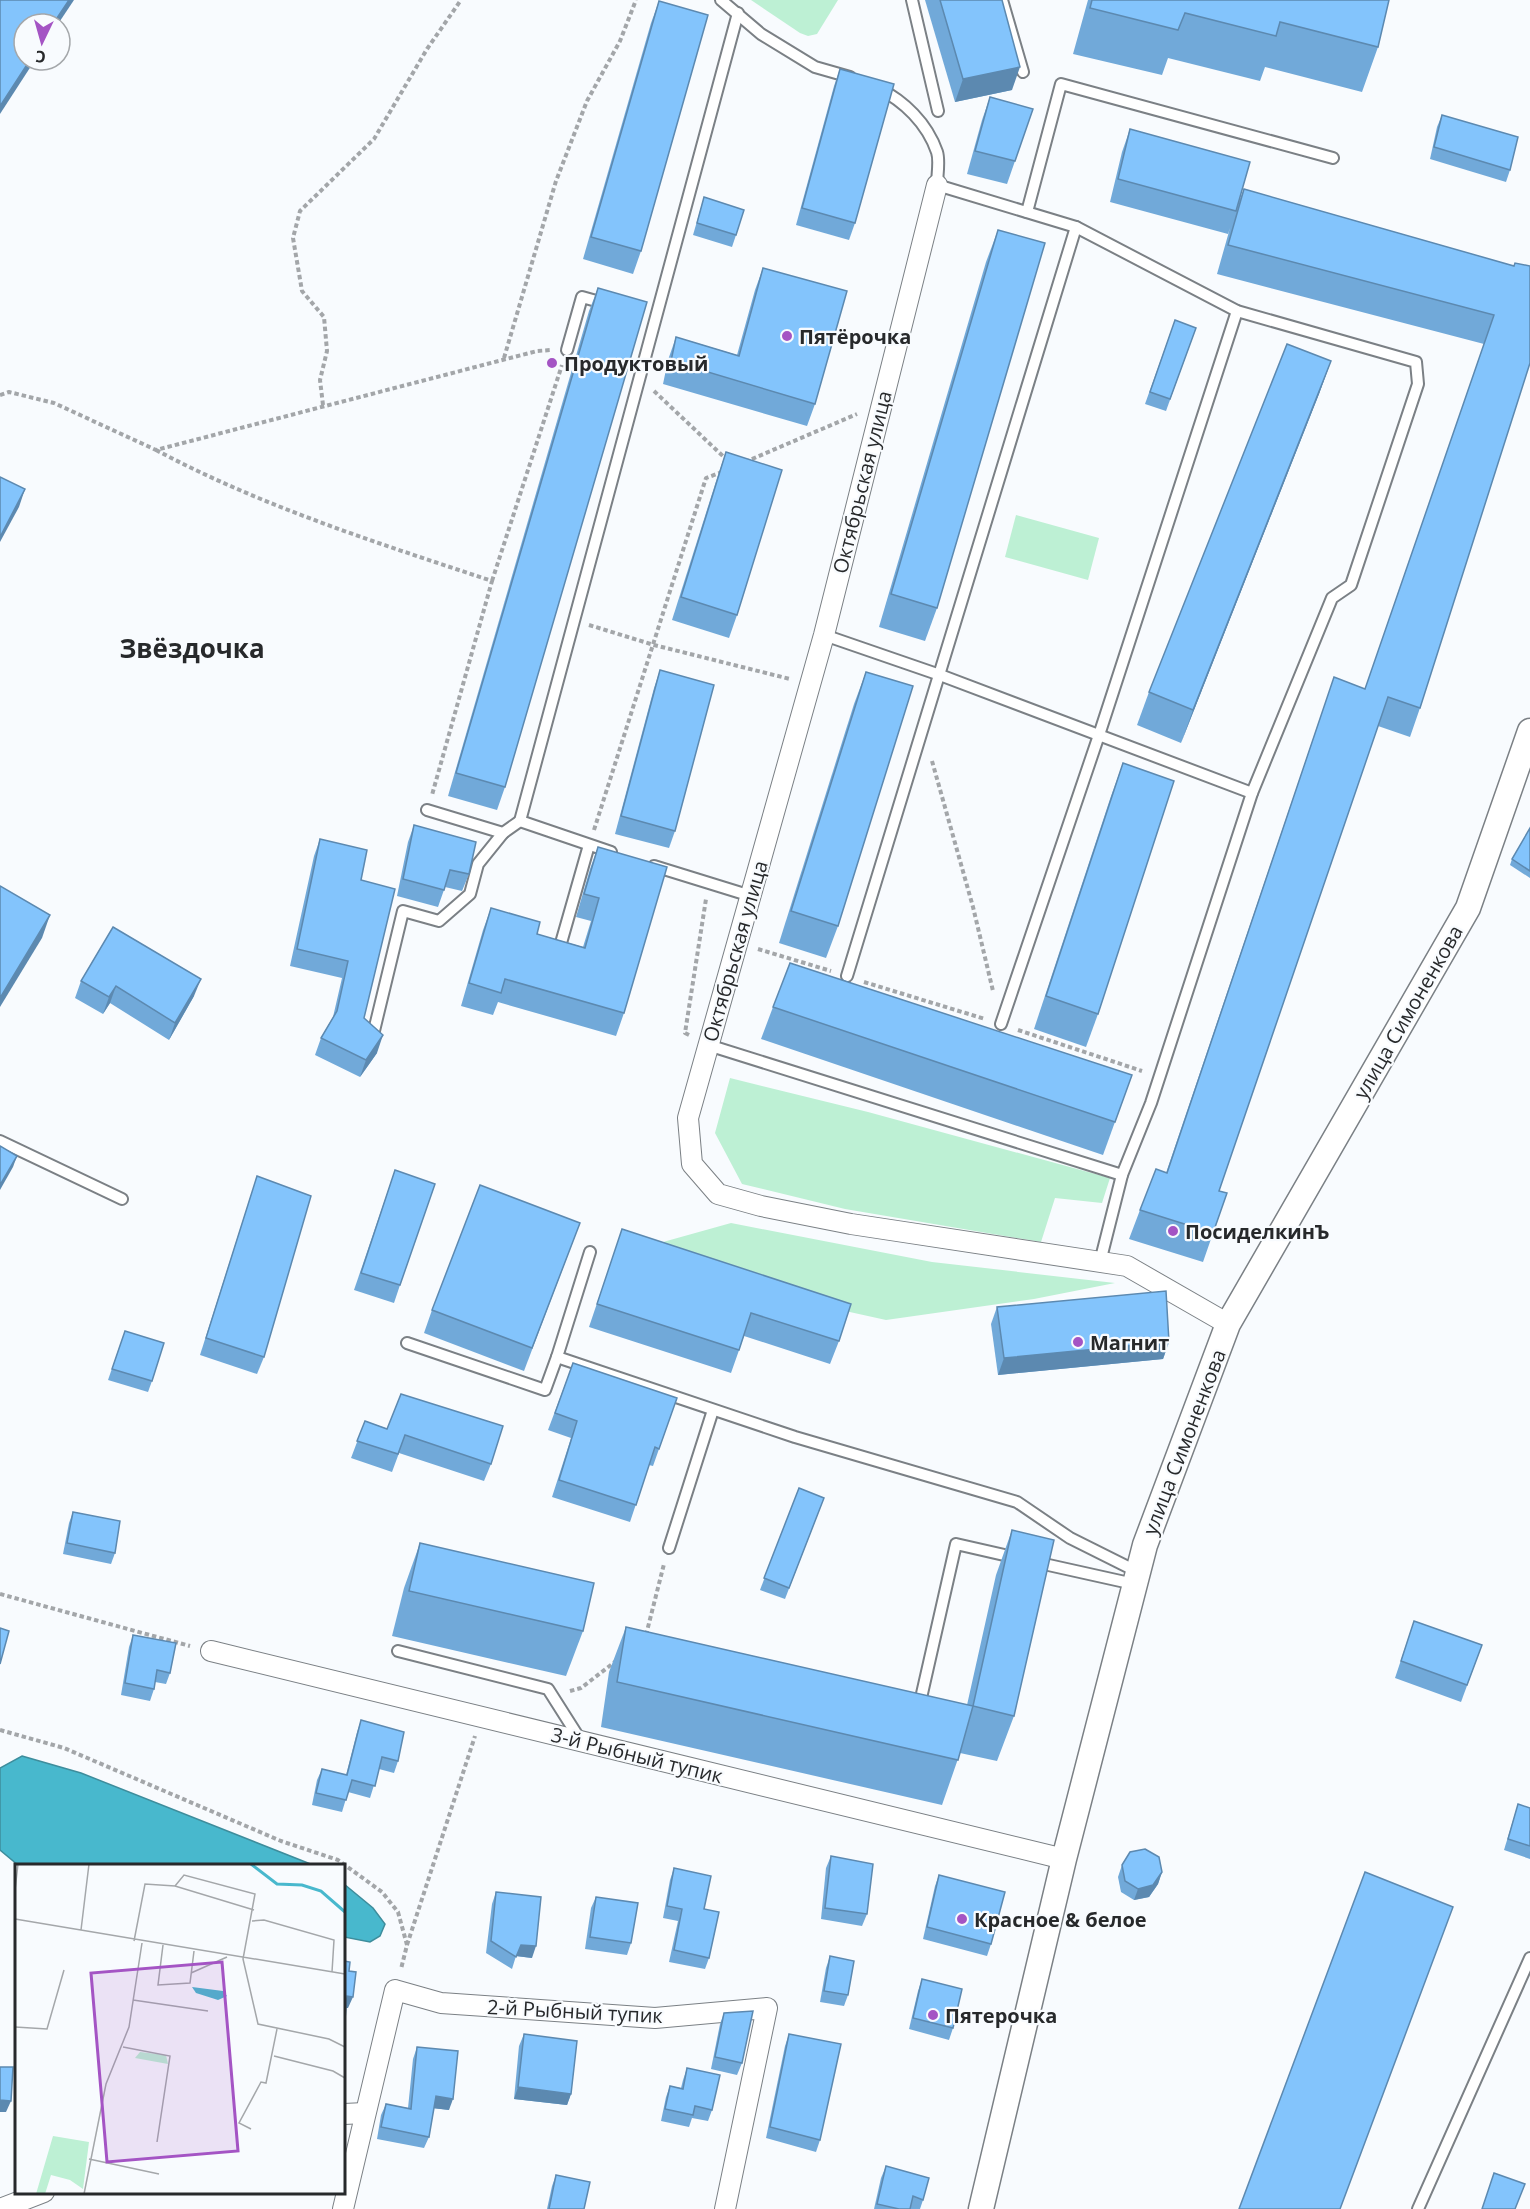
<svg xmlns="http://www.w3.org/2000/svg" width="1530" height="2209" font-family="'Open Sans',sans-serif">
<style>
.green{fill:#bdf0d4}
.water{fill:#48b8cd;stroke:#3e8d9c;stroke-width:1.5}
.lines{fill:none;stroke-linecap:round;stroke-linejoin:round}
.service-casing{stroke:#7b8085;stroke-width:14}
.minor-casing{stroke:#7b8085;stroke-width:22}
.tertiary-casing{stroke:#7b8085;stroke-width:27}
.path{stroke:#a3a6a9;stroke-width:4;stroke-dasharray:4.5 3;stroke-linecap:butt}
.service{stroke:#fff;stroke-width:10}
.minor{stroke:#fff;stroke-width:20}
.tertiary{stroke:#fff;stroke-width:24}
.wall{fill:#71a9d9}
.shaded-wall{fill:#5c89b0}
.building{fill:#83c4fc;stroke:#5c89b0;stroke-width:1.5}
.poi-dot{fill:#a454c4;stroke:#f8fbfe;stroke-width:2}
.labels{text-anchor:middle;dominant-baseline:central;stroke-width:4.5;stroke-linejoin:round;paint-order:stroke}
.poi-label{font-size:20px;font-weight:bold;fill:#27292b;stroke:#f8fbfe;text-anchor:start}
.street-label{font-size:20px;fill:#27292b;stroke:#f8fbfe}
.district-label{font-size:26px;font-weight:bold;fill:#27292b;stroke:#f8fbfe}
.inset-river{fill:none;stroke:#48b8cd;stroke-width:3}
.inset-road{fill:none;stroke:#a4a7aa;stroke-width:1.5}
.view{fill:#a454c4;fill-opacity:0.15;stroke:#a454c4;stroke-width:3}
.inset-edge{fill:none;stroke:#27292b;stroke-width:3}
</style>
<rect width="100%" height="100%" fill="#f8fbfe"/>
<g class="green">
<polygon points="751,0 838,0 817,34 808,36 800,33"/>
<polygon points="1016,515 1099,538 1088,580 1005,557"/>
<polygon points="730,1078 868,1112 1110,1178 1102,1203 1055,1198 1041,1242 845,1209 742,1184 715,1133"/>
<polygon points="731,1223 932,1262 1115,1283 1034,1299 886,1320 809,1303 638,1249"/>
</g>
<g class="water">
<polygon points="22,1756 81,1773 313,1865 18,1865 0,1850 0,1768"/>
<polygon points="344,1884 373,1908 385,1924 380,1936 370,1942 344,1937"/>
</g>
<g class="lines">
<g class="service-casing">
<g id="service">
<polyline points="721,0 761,34 815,67 850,77"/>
<polyline points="912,0 938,111"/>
<polyline points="1002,0 1023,72"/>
<path d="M878,88C904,101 927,123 937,152C940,161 937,175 937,185L1076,227L1237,311L1416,362L1418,384L1351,585L1332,598L1252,793L1151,1103L1122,1175L1100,1262"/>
<polyline points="1027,212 1061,84 1333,158"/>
<polyline points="567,350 582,297 607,304"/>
<polyline points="824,635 940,675 1252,793"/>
<polyline points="427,810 503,833 520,821 611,852"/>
<polyline points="520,821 738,13"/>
<polyline points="654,866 751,896"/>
<polyline points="559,950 589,845"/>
<polyline points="847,976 1076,227"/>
<polyline points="1001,1024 1099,735 1237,311"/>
<polyline points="372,1039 403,911 439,921 470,894 478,864 503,833"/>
<polyline points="708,1045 1122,1175"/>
<polyline points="0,1141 122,1199"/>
<polyline points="590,1252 557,1357 795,1437 1017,1502 1070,1538 1138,1572"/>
<polyline points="407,1343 545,1390 557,1357"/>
<polyline points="669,1548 713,1410"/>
<polyline points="1035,1562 1134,1584"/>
<polyline points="398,1651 548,1689 581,1741"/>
<polyline points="921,1698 956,1544 1017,1558"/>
<polyline points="1418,2209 1530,1958"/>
</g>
</g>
<g class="minor-casing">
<g id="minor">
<polyline points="937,185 824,635 688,1118 692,1164 718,1194 761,1206 851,1224 1127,1266 1228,1324"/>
<polyline points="211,1651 1064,1859"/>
<polyline points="344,2114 365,2113"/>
<polyline points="0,2209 44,2192"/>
<polyline points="343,2209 395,1990 441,2003 655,2018 767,2008 725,2209"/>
</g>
</g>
<g class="tertiary-casing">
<polyline id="tertiary" points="981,2209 1064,1859 1145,1545 1228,1324 1468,908 1530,731"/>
</g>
<g class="path">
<polyline points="504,358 556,181 587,101 620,41 636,0"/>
<polyline points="654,391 727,460"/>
<polyline points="0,395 9,392 54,403 156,450 537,351 551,350"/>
<polyline points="323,405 320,380 327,351 324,317 302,291 293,238 300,211 374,139 427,49 461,0"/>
<path d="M156,450C263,507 378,543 492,581L432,795"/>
<polyline points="745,462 857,414"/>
<polyline points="492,581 562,365"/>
<polyline points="589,625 654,645 790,679"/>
<polyline points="932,761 973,907 993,991"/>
<polyline points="594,830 706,478 722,472"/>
<polyline points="758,949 831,971"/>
<polyline points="864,982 985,1019"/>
<polyline points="1018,1030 1142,1071"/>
<polyline points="689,1035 685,1033 706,899"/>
<polyline points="0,1594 190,1646"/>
<polyline points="646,1635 664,1564"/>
<polyline points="570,1691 581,1688 616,1661"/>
<polyline points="0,1730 64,1748 281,1841 338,1860 382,1892 398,1912 407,1945 401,1969"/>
<polyline points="407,1945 475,1736"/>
</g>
<use href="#service" class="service"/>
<use href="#minor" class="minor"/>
<use href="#tertiary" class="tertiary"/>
</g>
<g class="wall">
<polygon points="925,0 1002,0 1012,90 955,102"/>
<polygon points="1088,0 1389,0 1378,47 1362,92 1265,67 1260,81 1168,58 1162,75 1073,54"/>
<polygon points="659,1 641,251 633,274 583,259 651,23"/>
<polygon points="840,69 855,223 849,240 796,225 834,86"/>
<polygon points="990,97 1015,161 1007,184 967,174 982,120"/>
<polygon points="1442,115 1510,170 1506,182 1430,159 1437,127"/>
<polygon points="1130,129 1239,201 1244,189 1514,266 1420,708 1410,737 1378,726 1219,1191 1227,1193 1203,1262 1129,1239 1140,1210 1166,1173 1334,677 1365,689 1484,344 1217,274 1230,228 1228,234 1110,202 1122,152"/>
<polygon points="704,197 736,235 732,247 693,235"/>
<polygon points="998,230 937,608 925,641 879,627 986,262"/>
<polygon points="763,268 815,404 807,426 663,384 668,360 676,337 737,355 755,290"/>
<polygon points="598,288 505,787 497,810 448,796 589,311"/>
<polygon points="1175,320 1196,328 1166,411 1145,404"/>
<polygon points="1331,361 1319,394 1181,743 1137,725 1149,692"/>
<polygon points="726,452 737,615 729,638 672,620 718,475"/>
<polygon points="660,670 675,831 669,848 615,834 654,688"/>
<polygon points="866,672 838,926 826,958 779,943 854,704"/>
<polygon points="1123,763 1098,1014 1086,1047 1034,1029 1111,796"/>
<polygon points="414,825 469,874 462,891 445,887 438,907 397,896 408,842"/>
<polygon points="1530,828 1530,878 1510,865 1512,859"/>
<polygon points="320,839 361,880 364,1018 377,1053 360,1077 315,1055 321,1038 333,1017 342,978 290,966 314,856"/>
<polygon points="598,847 624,1013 616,1036 498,1002 493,1015 461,1006 483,930 491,908 537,934 583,947 591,921 576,917 590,869"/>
<polygon points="81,981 194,996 169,1040 110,1003 103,1014 75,998"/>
<polygon points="773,1007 1132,1075 1103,1155 761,1039"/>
<polygon points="395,1170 400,1285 394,1303 354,1290"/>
<polygon points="257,1176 264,1357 257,1374 200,1355"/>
<polygon points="580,1223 524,1371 424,1333 432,1310"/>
<polygon points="622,1229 839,1341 830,1364 744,1336 731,1373 589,1327"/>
<polygon points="997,1307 1169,1342 1163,1359 998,1375 991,1324"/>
<polygon points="125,1331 152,1381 148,1392 108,1380"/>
<polygon points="573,1363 677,1398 653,1466 649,1465 630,1522 552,1497 571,1438 548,1430"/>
<polygon points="365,1421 491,1464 484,1481 399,1453 392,1472 351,1458"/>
<polygon points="799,1488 824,1498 785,1599 760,1590"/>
<polygon points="73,1512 115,1553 111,1564 63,1554 69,1523"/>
<polygon points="1012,1530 1014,1716 997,1761 960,1753 942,1805 601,1727 609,1672 626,1627 967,1705 996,1575"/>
<polygon points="420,1543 583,1631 566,1676 392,1636 404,1588"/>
<polygon points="1414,1621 1482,1645 1461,1702 1395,1678"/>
<polygon points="133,1635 170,1673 166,1684 155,1682 154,1689 150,1701 121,1695 129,1647"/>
<polygon points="361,1720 398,1761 394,1773 379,1769 370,1798 348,1792 342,1812 312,1805 317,1780 322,1769 346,1775 357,1732"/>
<polygon points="1518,1804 1530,1808 1530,1859 1504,1850"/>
<polygon points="831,1856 867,1914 862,1926 821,1919 826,1868"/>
<polygon points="1122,1865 1162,1872 1158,1884 1149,1897 1134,1900 1121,1892 1118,1877"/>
<polygon points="674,1868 704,1909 709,1958 705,1969 669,1962 678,1921 663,1918 670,1880"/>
<polygon points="939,1875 991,1944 987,1956 923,1939 935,1886"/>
<polygon points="496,1892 532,1958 516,1956 512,1969 486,1953 492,1904"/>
<polygon points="596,1897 631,1943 627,1955 585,1949 591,1908"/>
<polygon points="830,1956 848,1995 844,2006 820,2002 826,1968"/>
<polygon points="922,1979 953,2028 949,2040 909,2029 918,1991"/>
<polygon points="724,2013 742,2063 737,2075 711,2069 720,2024"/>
<polygon points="524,2034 571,2094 567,2105 514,2099 519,2046"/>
<polygon points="789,2034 820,2140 816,2152 766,2138 785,2046"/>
<polygon points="417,2047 449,2110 434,2108 429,2137 424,2148 377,2139 381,2115 386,2104 408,2108 413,2059"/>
<polygon points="687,2068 712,2110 708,2121 692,2118 689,2127 661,2121 666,2097 670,2086 681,2088 683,2080"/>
<polygon points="886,2166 923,2200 920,2209 874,2209 881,2178"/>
<polygon points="556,2175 584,2209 547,2209 552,2186"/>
</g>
<g class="shaded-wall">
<polygon points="69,0 74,0 58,24 53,24"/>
<polygon points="30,60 35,60 0,114 0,106"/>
<polygon points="1020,67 1012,90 955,102 963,79"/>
<polygon points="1331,361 1319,394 1181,743 1193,710"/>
<polygon points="25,489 19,507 0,542 0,537"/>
<polygon points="50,915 42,938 0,1007 0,998"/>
<polygon points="201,979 194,996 169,1040 175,1023"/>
<polygon points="116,986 110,1003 103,1014 109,997"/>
<polygon points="383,1035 377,1053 360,1077 366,1060"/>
<polygon points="17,1156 13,1167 0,1190 0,1185"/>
<polygon points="1169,1342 1163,1359 998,1375 1004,1358"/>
<polygon points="1162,1872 1158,1884 1149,1897 1134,1900 1138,1889"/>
<polygon points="521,1945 536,1946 532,1958 516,1956"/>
<polygon points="347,1996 353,1997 348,2008 344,2008"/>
<polygon points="518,2087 571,2094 567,2105 514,2099"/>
<polygon points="436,2096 453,2099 449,2110 431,2108"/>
<polygon points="0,2100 11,2101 6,2112 0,2112"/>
</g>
<g class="building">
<polygon points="0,0 69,0 53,24 24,24 24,60 30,60 0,106"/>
<polygon points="940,0 1002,0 1020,67 963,79"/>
<polygon points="1092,0 1389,0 1378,47 1280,22 1276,36 1185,13 1178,30 1090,8"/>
<polygon points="659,1 708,15 641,251 591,237"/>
<polygon points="840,69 894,84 855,223 802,208"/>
<polygon points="990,97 1033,109 1015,161 975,151"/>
<polygon points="1442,115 1518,137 1510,170 1434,147"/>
<polygon points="1130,129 1250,162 1236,211 1118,179"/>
<polygon points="1244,189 1514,266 1515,263 1530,266 1530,363 1420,708 1388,697 1219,1191 1227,1193 1213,1233 1140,1210 1156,1169 1167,1173 1334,677 1365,689 1494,315 1228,245"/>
<polygon points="704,197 744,210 736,235 697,223"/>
<polygon points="998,230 1045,243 937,608 891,594"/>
<polygon points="763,268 847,291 815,404 671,361 676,337 739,356"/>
<polygon points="598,288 647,302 505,787 456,773"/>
<polygon points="1175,320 1196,328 1170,399 1150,392"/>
<polygon points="1287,344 1331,361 1193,710 1149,692"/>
<polygon points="726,452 782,470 737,615 681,597"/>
<polygon points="0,477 25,489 0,537"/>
<polygon points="660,670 714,685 675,831 621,816"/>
<polygon points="866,672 913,686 838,926 791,911"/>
<polygon points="1123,763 1174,781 1098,1014 1046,996"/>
<polygon points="414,825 476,842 469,874 450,870 444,890 403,879"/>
<polygon points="1530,828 1530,871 1512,859"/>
<polygon points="320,839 367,850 361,880 395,889 364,1018 383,1035 366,1060 321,1038 337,1011 348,961 297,949"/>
<polygon points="598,847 667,867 624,1013 505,979 501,993 469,983 491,908 540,922 537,934 585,948 599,898 584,894"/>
<polygon points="0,886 50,915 0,998"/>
<polygon points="113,927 201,979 175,1023 116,986 109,997 81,981"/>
<polygon points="790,963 1132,1075 1115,1122 773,1007"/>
<polygon points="0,1146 17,1156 0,1185"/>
<polygon points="395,1170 435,1184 400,1285 361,1273"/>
<polygon points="257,1176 311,1196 264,1357 206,1338"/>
<polygon points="480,1185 580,1223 532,1348 432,1310"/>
<polygon points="622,1229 851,1304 839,1341 751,1313 739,1350 597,1304"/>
<polygon points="1166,1291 1169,1342 1004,1358 997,1307"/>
<polygon points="125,1331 164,1343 152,1381 112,1369"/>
<polygon points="573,1363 677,1398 659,1449 655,1447 636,1505 559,1480 577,1421 555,1413"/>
<polygon points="401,1394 503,1426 491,1464 405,1435 398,1454 357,1441 365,1421 387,1429"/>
<polygon points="799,1488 824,1498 789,1588 764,1578"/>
<polygon points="73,1512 120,1521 115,1553 67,1543"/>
<polygon points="1012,1530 1054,1540 1014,1716 973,1706"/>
<polygon points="420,1543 594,1583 583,1631 409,1591"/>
<polygon points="1414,1621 1482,1645 1467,1685 1401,1661"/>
<polygon points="626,1627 973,1706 958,1760 617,1682"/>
<polygon points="0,1628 9,1631 0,1664"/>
<polygon points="133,1635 176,1643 170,1673 157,1670 154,1689 125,1683"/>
<polygon points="361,1720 404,1732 398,1761 382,1757 375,1786 352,1780 346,1800 316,1793 322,1769 347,1775"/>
<polygon points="1518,1804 1530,1808 1530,1846 1508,1839"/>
<polygon points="1145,1849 1159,1857 1162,1872 1153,1885 1138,1889 1125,1881 1122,1865 1130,1852"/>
<polygon points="831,1856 873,1864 867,1914 825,1908"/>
<polygon points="674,1868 711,1876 704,1909 719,1912 709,1958 674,1950 682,1909 667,1906"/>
<polygon points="1365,1872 1453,1907 1340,2209 1239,2209"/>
<polygon points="939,1875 1005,1892 991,1944 927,1927"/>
<polygon points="496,1892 541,1897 536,1946 521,1945 516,1957 491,1941"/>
<polygon points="596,1897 638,1903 631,1943 590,1937"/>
<polygon points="830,1956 854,1961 848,1995 824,1991"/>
<polygon points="344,1961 350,1962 349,1971 356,1972 353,1997 347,1996 344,2031"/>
<polygon points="922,1979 962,1989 953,2028 913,2018"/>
<polygon points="753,2011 742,2063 715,2057 724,2013"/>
<polygon points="524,2034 577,2041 571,2094 518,2087"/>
<polygon points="789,2034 841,2044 820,2140 770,2127"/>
<polygon points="417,2047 458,2051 453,2099 436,2096 429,2137 381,2127 386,2104 411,2109"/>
<polygon points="0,2067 13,2067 11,2101 0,2100"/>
<polygon points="687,2068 720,2075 712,2110 695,2106 693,2115 665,2109 670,2086 683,2089"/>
<polygon points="886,2166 929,2178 923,2200 913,2196 910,2209 899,2209 877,2204"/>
<polygon points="1494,2173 1525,2184 1515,2209 1482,2209"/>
<polygon points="556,2175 590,2182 584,2209 549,2209"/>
</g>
<g class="poi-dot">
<circle cx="787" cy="336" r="6"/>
<circle cx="552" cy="363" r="6"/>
<circle cx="1173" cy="1231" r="6"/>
<circle cx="1078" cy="1342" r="6"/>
<circle cx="962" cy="1919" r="6"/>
<circle cx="933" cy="2015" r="6"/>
</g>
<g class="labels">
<g class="poi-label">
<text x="799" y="336">Пятёрочка</text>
<text x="564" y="363">Продуктовый</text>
<text x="1185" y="1231">ПосиделкинЪ</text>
<text x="1090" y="1342">Магнит</text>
<text x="974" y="1919">Красное &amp; белое</text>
<text x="945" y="2015">Пятерочка</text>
</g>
<g class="street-label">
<text transform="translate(862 482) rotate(-76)">Октябрьская улица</text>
<text transform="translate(735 951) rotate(-74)">Октябрьская улица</text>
<text transform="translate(1408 1012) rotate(-60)">улица Симоненкова</text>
<text transform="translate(1184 1442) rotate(-69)">улица Симоненкова</text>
<text transform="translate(637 1755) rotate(14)">3-й Рыбный тупик</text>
<text transform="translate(575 2011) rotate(3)">2-й Рыбный тупик</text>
</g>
<g class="district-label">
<text x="192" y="648">Звёздочка</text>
</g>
</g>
<g transform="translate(15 1864)">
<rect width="330" height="330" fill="#f8fbfe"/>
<path d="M125,188L151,191L153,200L120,194ZM38,272L74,278L68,325L55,316L36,311L30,330H21Z" fill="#bdf0d4"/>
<path d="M177,123L208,127L212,132L203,136L181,129Z" fill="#48b8cd"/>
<path class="inset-river" d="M236,0L262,20L287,21L306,27L330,48"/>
<path class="inset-road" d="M160,22L169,11L240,30L228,95L243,160L314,175L330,183M0,26L3,0M0,55L330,110M237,57L249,56L319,76L317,108M66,66L74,0M119,77L130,20L160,22L239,46M148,81L143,121L175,119L179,87M176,109L212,93M118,136L193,147M0,163L32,165L49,106M108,183L155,192L142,278M259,192L318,207L330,214M236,265L224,259L246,218L251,219L262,165M74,295L144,310M69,330L91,220L114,163L127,79"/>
<path class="view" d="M207,98L223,287L92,298L76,109Z"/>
<rect width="330" height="330" class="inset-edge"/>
</g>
<g transform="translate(42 42) rotate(185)"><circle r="28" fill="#f8fbfe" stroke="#a4a7aa" stroke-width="1.5"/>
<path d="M0-4.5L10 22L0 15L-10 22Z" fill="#a454c4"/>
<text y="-9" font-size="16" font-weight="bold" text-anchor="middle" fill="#27292b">С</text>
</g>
</svg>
